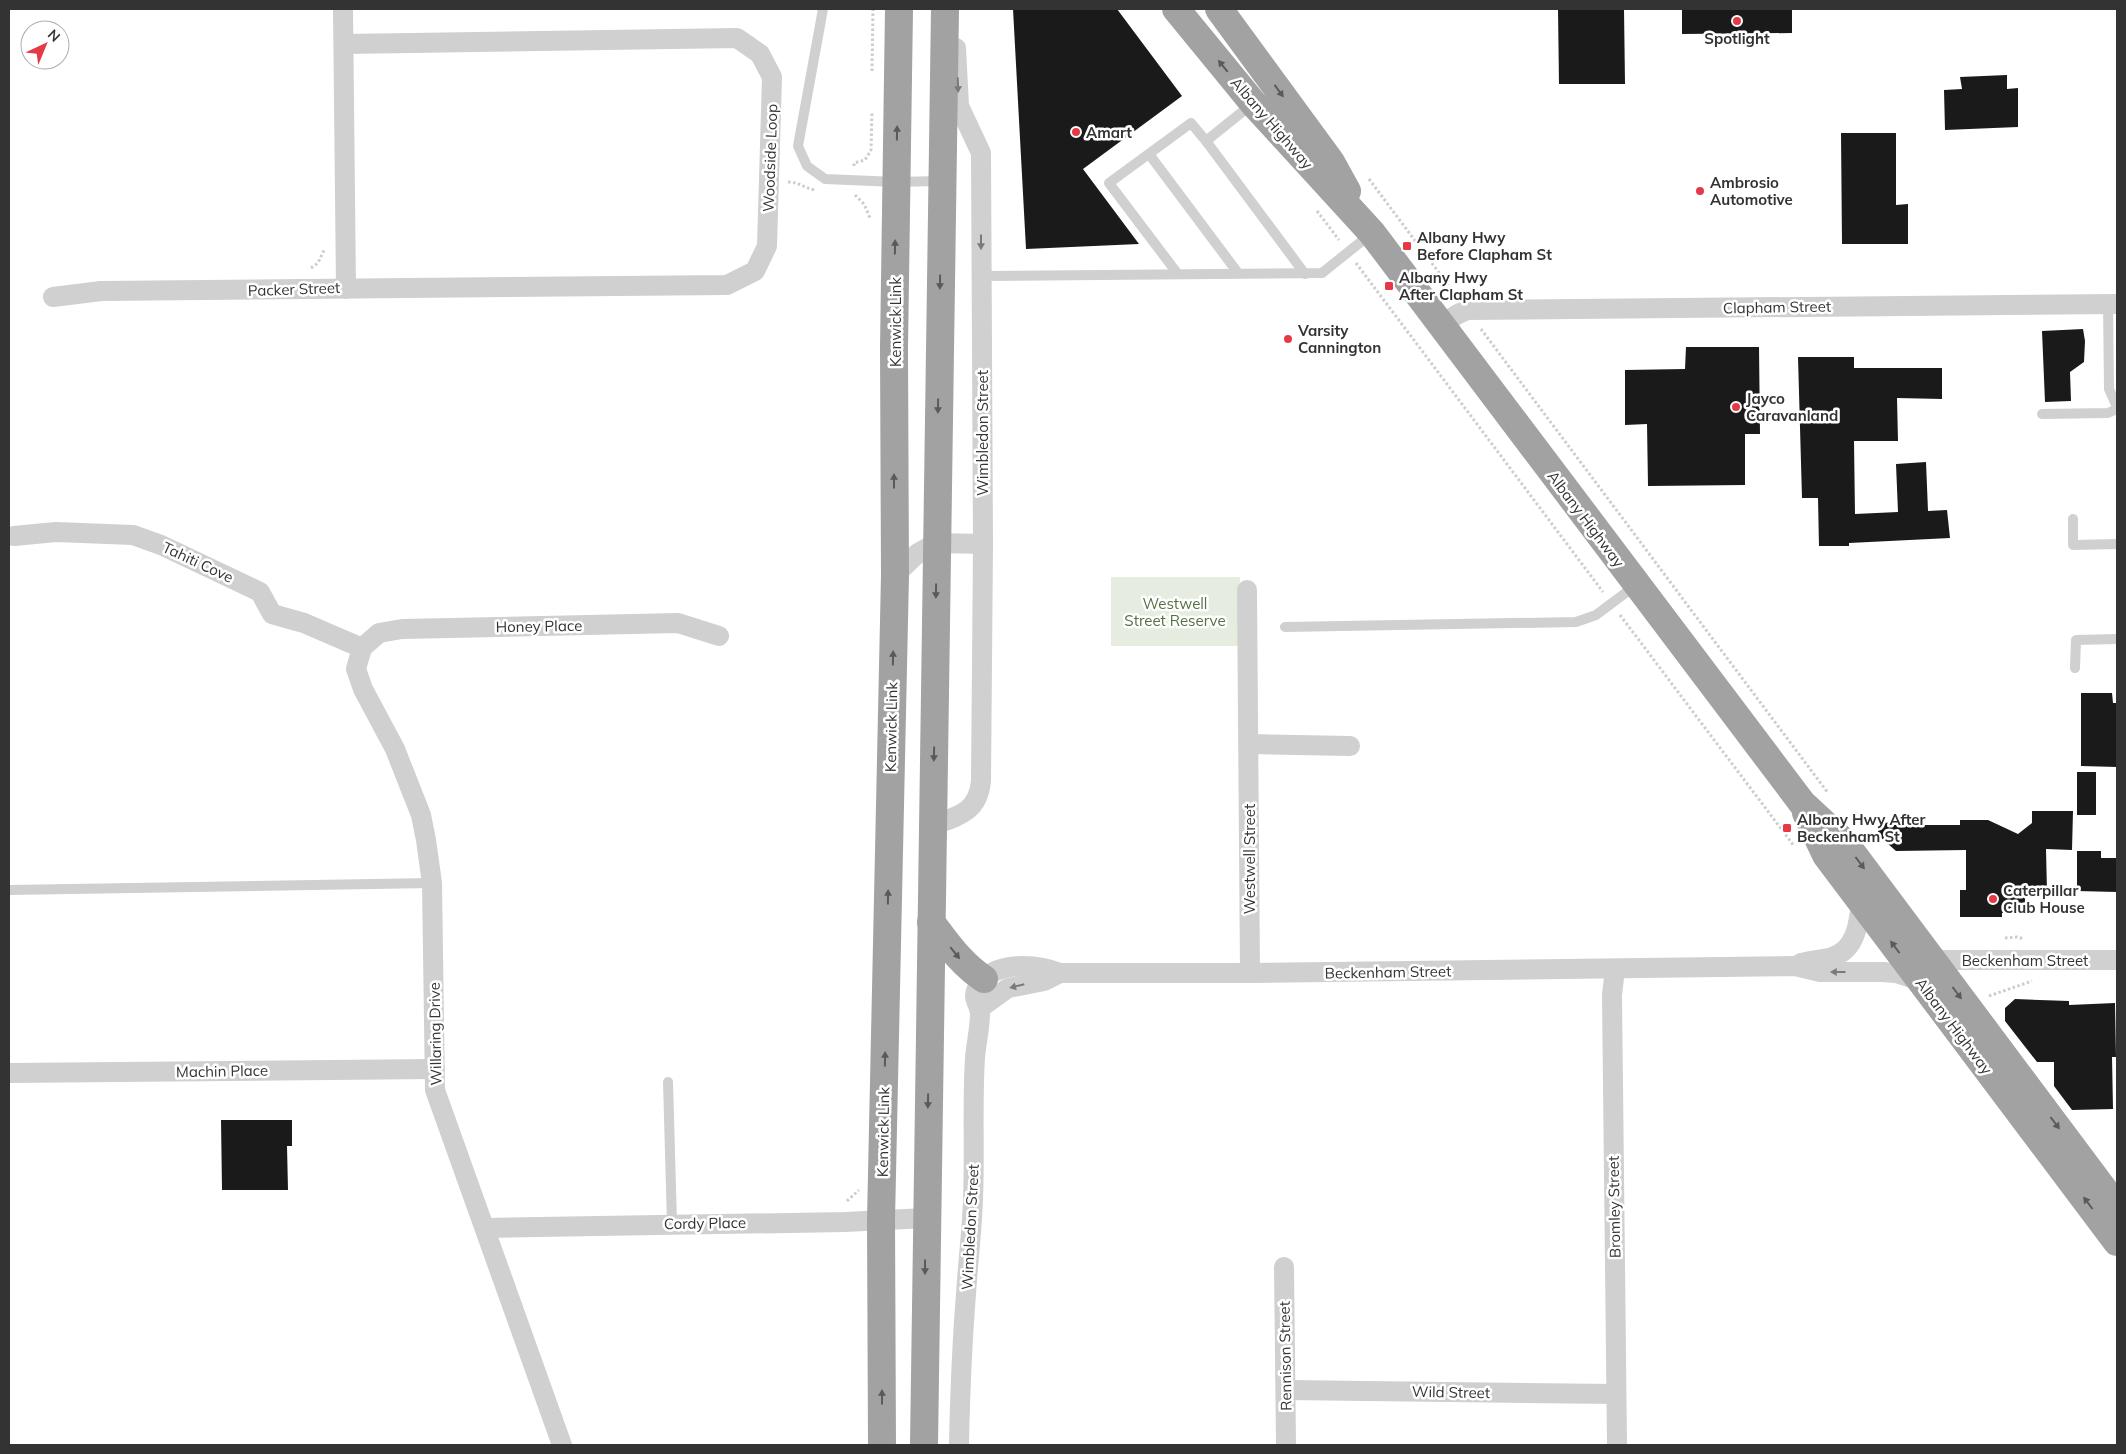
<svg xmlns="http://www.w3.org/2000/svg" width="2126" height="1454" font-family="Mulish,sans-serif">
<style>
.green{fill:#e6ecdf}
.building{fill:#1a1a1a}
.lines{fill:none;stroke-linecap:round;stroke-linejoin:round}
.path{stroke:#cdcdcd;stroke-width:3;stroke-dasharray:2.5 2.5;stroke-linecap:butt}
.service{stroke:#d0d0d0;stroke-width:10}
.minor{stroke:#d0d0d0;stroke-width:20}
.trunk{stroke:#a2a2a2;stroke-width:28}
.oneway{fill:#5a5a5a}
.oneway2{fill:#7a7a7a}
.poi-dot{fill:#e63946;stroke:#fff;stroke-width:2}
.labels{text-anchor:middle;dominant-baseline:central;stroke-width:5;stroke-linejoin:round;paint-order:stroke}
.poi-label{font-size:15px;font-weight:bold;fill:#333;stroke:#fff;text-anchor:start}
.street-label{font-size:15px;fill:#333;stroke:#fff}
.park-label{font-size:15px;fill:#56703f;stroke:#fff}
</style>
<rect width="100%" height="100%" fill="#fff"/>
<rect class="green" x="1111" y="577" width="129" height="69"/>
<g class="building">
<polygon points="1013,9 1117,9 1182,96 1083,169 1139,244 1026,249"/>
<polygon points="1558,9 1624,9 1625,84 1559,84"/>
<polygon points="1682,9 1792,9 1792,33 1682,34"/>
<polygon points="2007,75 2007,89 2018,88 2018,127 1945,130 1944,90 1962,89 1960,77"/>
<polygon points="1841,133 1896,133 1896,205 1908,204 1908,244 1842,244"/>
<polygon points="2083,329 2085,341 2084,362 2070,372 2071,401 2045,402 2042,331"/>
<polygon points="1686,347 1759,347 1760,434 1745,434 1745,485 1648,486 1647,424 1625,425 1625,370 1685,369"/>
<polygon points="1798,357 1854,357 1854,368 1942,368 1942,399 1897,398 1898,441 1854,441 1855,514 1898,512 1896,464 1926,462 1928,511 1947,510 1950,538 1849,543 1849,546 1819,546 1818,498 1802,498"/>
<polygon points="2081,693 2112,693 2113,703 2117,703 2117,767 2081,766"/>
<rect x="2077" y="772" width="19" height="43"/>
<polygon points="2032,811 2073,811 2072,850 2046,849 2047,892 2025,892 2025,909 2010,908 2009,913 2002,913 2002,917 1960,917 1960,890 1966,890 1966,850 1896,851 1878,835 1878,823 1909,822 1912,825 1960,825 1960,820 1988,820 2018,834 2032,823"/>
<polygon points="2077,851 2101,851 2101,858 2117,858 2117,892 2077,891"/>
<polygon points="2015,999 2069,1001 2069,1005 2115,1003 2116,1057 2112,1057 2113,1109 2072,1110 2054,1086 2054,1062 2037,1062 2005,1021 2005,1008"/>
<polygon points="221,1120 292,1120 292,1146 287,1146 288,1190 222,1190"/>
</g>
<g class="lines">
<g class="path">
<polyline points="872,71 873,9"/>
<polyline points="854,166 854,163 865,160 871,150 872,112"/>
<polyline points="1369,179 1455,294"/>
<path d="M788,182C799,182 804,188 815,190"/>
<polyline points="855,195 864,204 870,218"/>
<polyline points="1317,211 1339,240"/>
<polyline points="1356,263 1603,592"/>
<polyline points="311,268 318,263 324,250"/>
<polyline points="1481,329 1828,793"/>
<polyline points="1620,615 1794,846"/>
<polyline points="2005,938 2017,937 2024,939"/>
<polyline points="1989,996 2032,981"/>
<polyline points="847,1201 859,1190"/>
</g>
<g class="service">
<polyline points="823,9 798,146 807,166 825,179 896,182 940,181"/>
<polyline points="1252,104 1206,141 1305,274"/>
<polyline points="1149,154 1238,273"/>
<polyline points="1177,273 1109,183 1191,123 1206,141"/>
<polyline points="982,276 1322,273 1372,233"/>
<polyline points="2108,304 2109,389 2117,407"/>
<polyline points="2042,414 2108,413 2117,409"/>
<polyline points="2073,519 2073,545 2117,544"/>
<polyline points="1285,627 1576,622 1596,615 1636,585"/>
<polyline points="2075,668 2076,640 2117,639"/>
<polyline points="9,890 432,883"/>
<polyline points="668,1082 672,1223"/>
</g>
<g class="minor">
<polyline points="343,9 346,289"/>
<polyline points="53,297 101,291 727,285 755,271 767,246 772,77 760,54 737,38 344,44"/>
<polyline points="1441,325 1458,314 1467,310 2117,304"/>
<polyline points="14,536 56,532 133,535 161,545 260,592 272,614 304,623 362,648"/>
<polyline points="895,575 918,553 936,543 983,544"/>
<polyline points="1247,590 1250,973"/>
<polyline points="362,648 356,669 363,689 395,749 421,815 426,840 432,883 435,1090 562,1445"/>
<polyline points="362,648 379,633 402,629 678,623 719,636"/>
<polyline points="1249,744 1350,746"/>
<path d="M933,825C959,816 978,812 981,781L983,544L981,153L959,106L956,48"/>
<polyline points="1933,960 2117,960"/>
<path d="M1801,963C1812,960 1822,960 1832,957C1856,950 1859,923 1861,902"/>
<polyline points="1615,969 1612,995 1617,1445"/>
<polyline points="979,1009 1008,988 1044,981 1060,973"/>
<polyline points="9,1073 435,1069"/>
<polyline points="485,1228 845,1222 926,1218"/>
<polyline points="1284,1267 1286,1445"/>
<polyline points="1286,1390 1616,1394"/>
<path d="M959,1445C960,1395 962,1344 966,1294C968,1262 972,1230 973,1199C975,1152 972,1105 975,1058C976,1044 980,1028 980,1013C979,1002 970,999 979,985C995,960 1037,964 1060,973H1250L1795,966L1820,972H1882L1896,973L1921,981"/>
</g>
<g class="trunk">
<polyline points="1176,9 1253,103 1372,233 1802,803 1844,842 2117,1207"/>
<polyline points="1219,9 1331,162 1347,191"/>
<polyline points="1806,813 1826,855 2117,1242"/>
<path d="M931,922C947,943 961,964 984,979"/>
<polyline points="882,1445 881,1220 895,575 894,348 899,9"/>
<polyline points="924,1445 945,9"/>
</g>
</g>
<defs><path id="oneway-solid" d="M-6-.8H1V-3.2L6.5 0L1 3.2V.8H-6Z" transform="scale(1.25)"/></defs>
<g class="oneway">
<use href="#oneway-solid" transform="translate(1223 66) rotate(-129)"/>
<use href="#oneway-solid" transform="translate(1279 91) rotate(54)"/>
<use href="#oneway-solid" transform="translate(897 133) rotate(-89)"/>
<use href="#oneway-solid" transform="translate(895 247) rotate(-89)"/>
<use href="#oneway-solid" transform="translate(940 282) rotate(91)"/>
<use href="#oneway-solid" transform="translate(938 406) rotate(91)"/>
<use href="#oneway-solid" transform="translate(894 481) rotate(-90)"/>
<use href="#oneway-solid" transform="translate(936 591) rotate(91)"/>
<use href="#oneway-solid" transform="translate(893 658) rotate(-89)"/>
<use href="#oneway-solid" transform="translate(934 754) rotate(91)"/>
<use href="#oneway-solid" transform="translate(1860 863) rotate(53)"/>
<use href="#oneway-solid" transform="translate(888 897) rotate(-89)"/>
<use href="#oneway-solid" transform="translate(1895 947) rotate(-127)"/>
<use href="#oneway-solid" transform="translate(955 953) rotate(51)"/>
<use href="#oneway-solid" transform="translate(1957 993) rotate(53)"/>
<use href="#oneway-solid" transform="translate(885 1059) rotate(-89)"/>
<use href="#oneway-solid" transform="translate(928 1101) rotate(91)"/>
<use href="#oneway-solid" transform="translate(2055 1123) rotate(53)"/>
<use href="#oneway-solid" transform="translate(2088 1203) rotate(-127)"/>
<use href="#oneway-solid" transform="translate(925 1267) rotate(90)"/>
<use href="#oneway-solid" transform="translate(882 1397) rotate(-90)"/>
</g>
<g class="oneway2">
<use href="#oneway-solid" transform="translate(958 85) rotate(88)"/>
<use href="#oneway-solid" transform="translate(981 242) rotate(90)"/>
<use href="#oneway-solid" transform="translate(1838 972) rotate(180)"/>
<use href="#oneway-solid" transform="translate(1017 986) rotate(166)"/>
</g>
<g class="poi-dot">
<circle cx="1737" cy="21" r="5"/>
<circle cx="1076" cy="132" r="5"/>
<circle cx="1700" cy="191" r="5"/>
<rect x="1402" y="241" width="10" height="10" rx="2.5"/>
<rect x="1384" y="281" width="10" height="10" rx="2.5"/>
<circle cx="1288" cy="339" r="5"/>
<circle cx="1736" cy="407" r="5"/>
<rect x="1782" y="823" width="10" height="10" rx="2.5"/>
<circle cx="1993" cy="899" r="5"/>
</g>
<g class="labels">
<g class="poi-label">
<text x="1737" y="38" text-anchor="middle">Spotlight</text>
<text x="1086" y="132">Amart</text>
<text x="1710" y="182">Ambrosio<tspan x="1710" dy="17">Automotive</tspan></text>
<text x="1417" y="237">Albany Hwy<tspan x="1417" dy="17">Before Clapham St</tspan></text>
<text x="1399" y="277">Albany Hwy<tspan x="1399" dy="17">After Clapham St</tspan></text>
<text x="1298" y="330">Varsity<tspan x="1298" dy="17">Cannington</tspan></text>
<text x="1746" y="398">Jayco<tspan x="1746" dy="17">Caravanland</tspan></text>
<text x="1797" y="819">Albany Hwy After<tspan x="1797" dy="17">Beckenham St</tspan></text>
<text x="2003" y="890">Caterpillar<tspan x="2003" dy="17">Club House</tspan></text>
</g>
<g class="street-label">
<text transform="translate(1272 123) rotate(49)">Albany Highway</text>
<text transform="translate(770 158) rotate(-88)">Woodside Loop</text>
<text transform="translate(294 289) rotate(-2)">Packer Street</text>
<text transform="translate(1777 307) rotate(-1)">Clapham Street</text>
<text transform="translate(895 322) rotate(-90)">Kenwick Link</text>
<text transform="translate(982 433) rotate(-90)">Wimbledon Street</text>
<text transform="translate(1586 519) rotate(53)">Albany Highway</text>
<text transform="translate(198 562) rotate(25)">Tahiti Cove</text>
<text transform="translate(539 626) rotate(-1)">Honey Place</text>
<text transform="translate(891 727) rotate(-89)">Kenwick Link</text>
<text transform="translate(1249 859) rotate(-90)">Westwell Street</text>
<text x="2025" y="960">Beckenham Street</text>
<text transform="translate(1388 972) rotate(-1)">Beckenham Street</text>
<text transform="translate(1954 1026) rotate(53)">Albany Highway</text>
<text transform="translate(435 1034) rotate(-91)">Willaring Drive</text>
<text transform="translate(222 1071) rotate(-1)">Machin Place</text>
<text transform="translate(883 1132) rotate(-89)">Kenwick Link</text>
<text transform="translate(1614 1207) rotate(-91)">Bromley Street</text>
<text transform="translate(705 1223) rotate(-1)">Cordy Place</text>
<text transform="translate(970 1227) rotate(-87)">Wimbledon Street</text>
<text transform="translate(1285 1356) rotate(-91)">Rennison Street</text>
<text transform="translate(1451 1392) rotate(1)">Wild Street</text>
</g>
<g class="park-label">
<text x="1175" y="603">Westwell<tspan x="1175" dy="17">Street Reserve</tspan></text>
</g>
</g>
<rect width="2126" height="1454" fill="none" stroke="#333333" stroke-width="20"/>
<g transform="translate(45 45) rotate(44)"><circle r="24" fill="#ffffff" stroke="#adadad"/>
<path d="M0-4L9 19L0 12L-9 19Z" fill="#e63946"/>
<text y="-8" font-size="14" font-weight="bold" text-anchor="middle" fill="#333333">N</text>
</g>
</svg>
